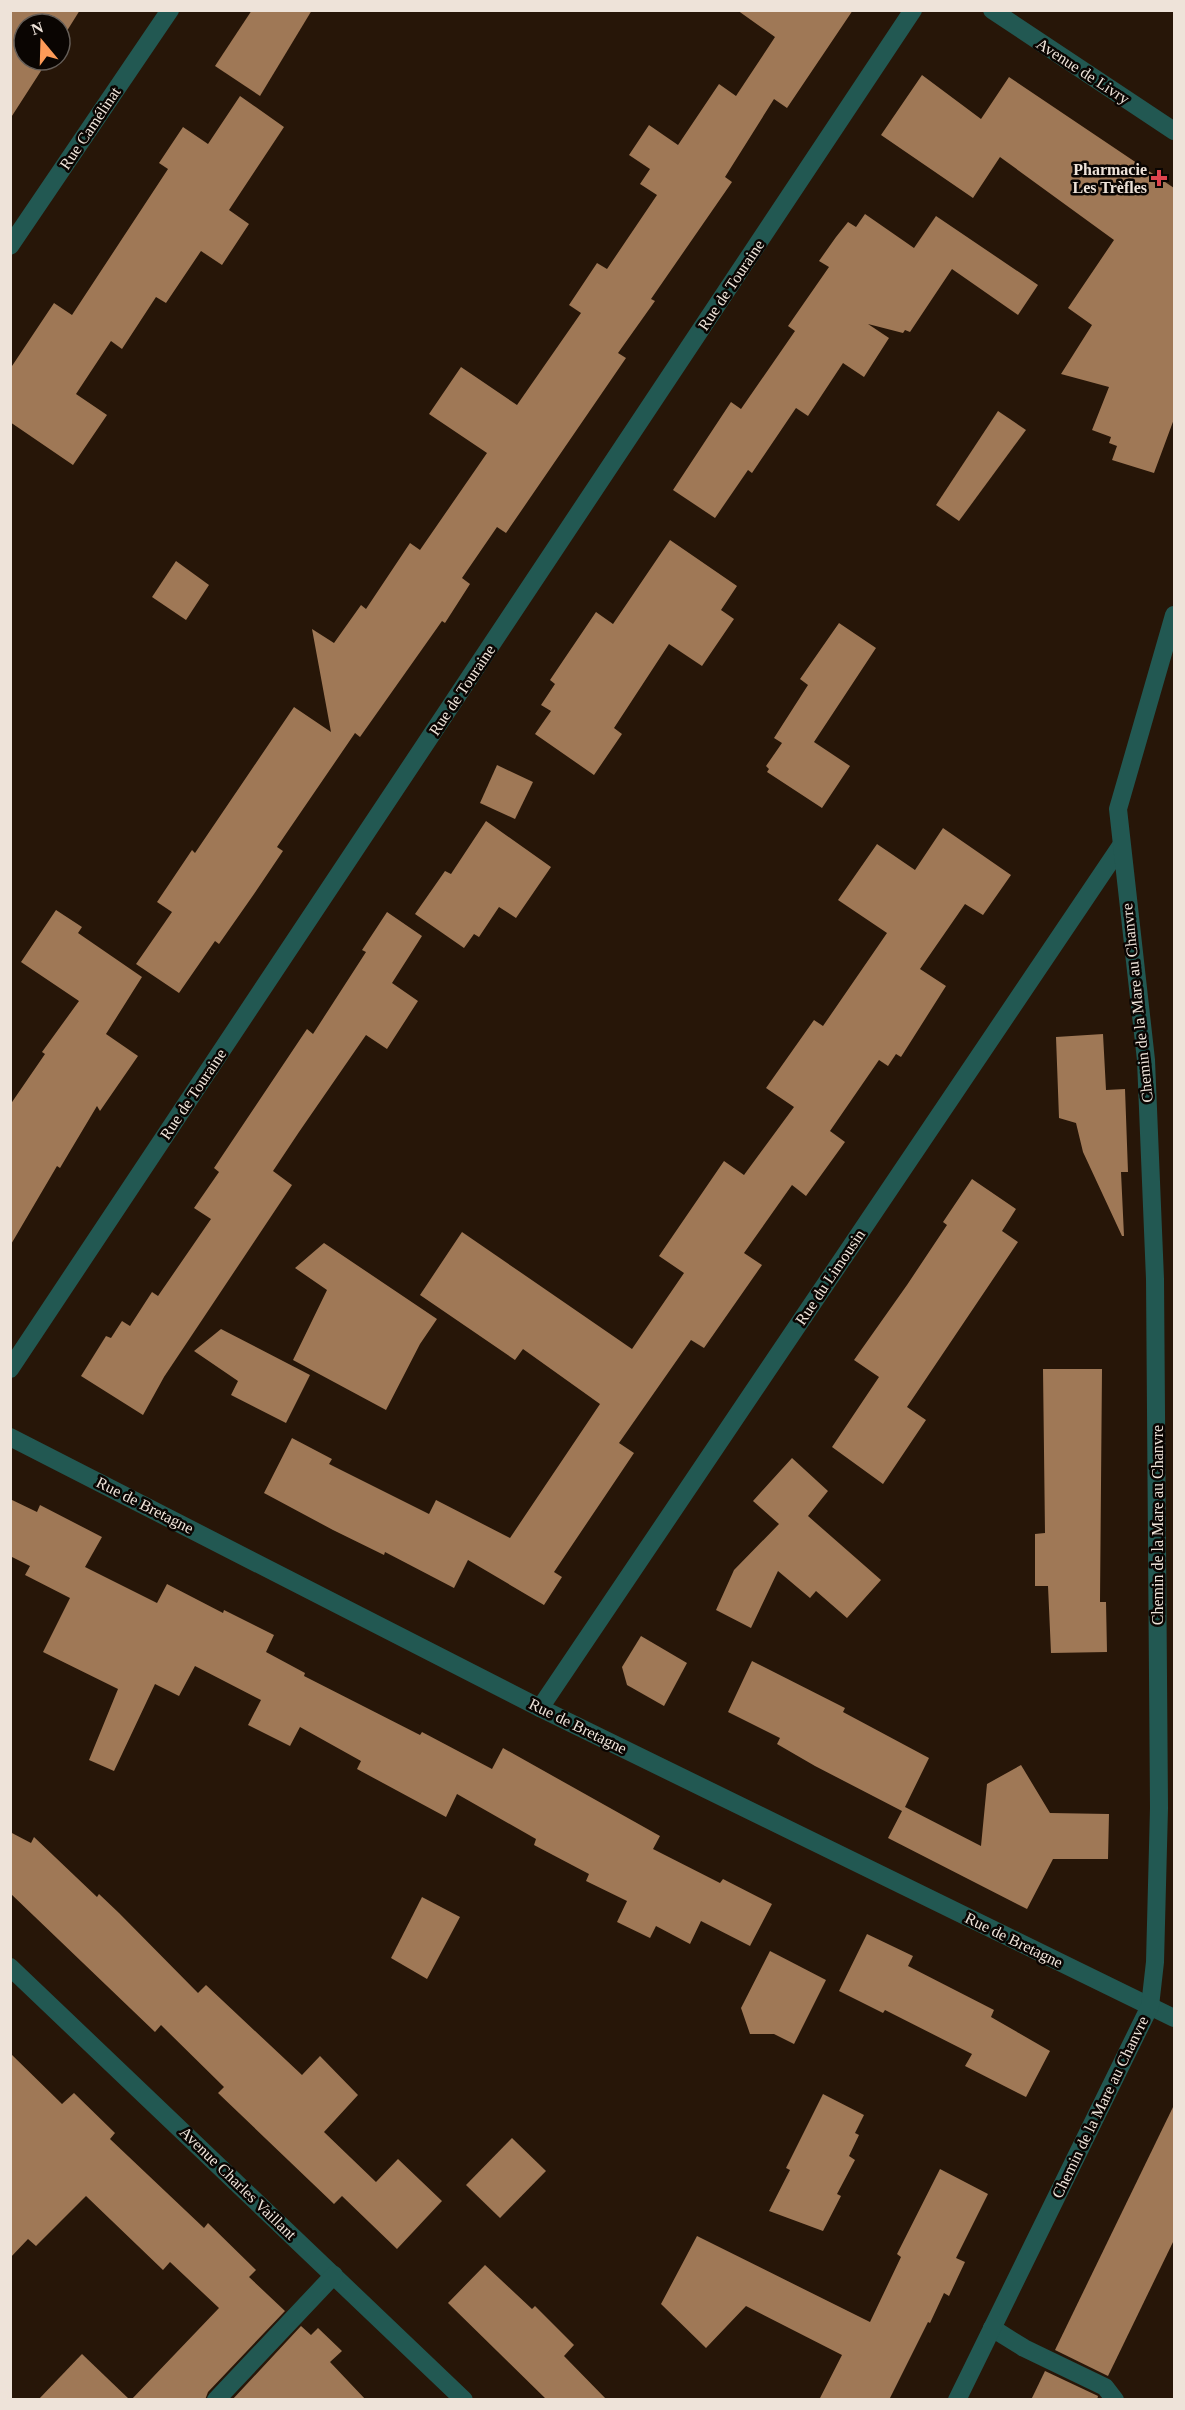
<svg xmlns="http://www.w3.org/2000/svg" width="1185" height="2410" font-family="Georgia,serif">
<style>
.building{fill:#9f7856}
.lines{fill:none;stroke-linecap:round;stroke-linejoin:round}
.minor{stroke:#225852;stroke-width:18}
.health-dot{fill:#e0444e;stroke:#0a0502;stroke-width:2}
.labels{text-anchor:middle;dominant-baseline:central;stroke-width:5;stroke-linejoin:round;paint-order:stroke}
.street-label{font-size:16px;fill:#eee3d9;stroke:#0a0502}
.poi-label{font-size:16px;font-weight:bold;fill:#eee3d9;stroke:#0a0502;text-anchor:end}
</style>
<rect width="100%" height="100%" fill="#271608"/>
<g class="building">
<polygon points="10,10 80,10 60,42 60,24 24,24 24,60 48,60 10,119"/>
<polygon points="252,10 312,10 260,96 215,66"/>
<polygon points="737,10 853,10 787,108 774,99 725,177 732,182 651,299 655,301 618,353 626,358 506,533 497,527 462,578 470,584 445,623 442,621 360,737 355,733 277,847 283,851 254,894 219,944 215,941 179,993 136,964 172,912 157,902 192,850 195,853 294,707 331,732 312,629 334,643 361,605 366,609 410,543 420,550 487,453 429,414 461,367 517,405 581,313 569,305 597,263 607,269 657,195 640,184 650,169 629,155 649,125 678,145 719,84 736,96 775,37"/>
<polygon points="922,75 981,119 1009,77 1174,188 1174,419 1154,473 1112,460 1117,446 1109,443 1111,437 1092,430 1109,387 1061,374 1092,325 1068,308 1114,240 1000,157 973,198 881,135"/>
<polygon points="240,96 284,127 229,210 249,224 222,265 201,251 166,303 156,297 122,349 111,341 76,394 107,415 73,465 10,422 10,369 54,303 72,315 168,169 159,163 183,127 208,144"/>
<polygon points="865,214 914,248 936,216 1038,285 1018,315 952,269 910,332 905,330 903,333 868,324 889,338 864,377 843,363 808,416 796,408 752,473 748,470 715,518 673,490 731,402 741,409 795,331 788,326 829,267 819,261 836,237 848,222 856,227"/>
<polygon points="998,411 1026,430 959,521 936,505"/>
<polygon points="670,540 737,586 721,610 734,619 702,666 669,644 614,728 622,734 594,775 535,734 551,711 541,705 555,684 550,680 596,612 613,624"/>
<polygon points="176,561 209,585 186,620 152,597"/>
<polygon points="839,623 876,648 814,742 850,766 822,808 767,772 769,769 766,766 782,743 774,738 808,685 800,679"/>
<polygon points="497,765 533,782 515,819 480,803"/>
<polygon points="486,821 551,867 516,918 499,907 479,937 474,934 464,948 415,914 445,871 451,874"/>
<polygon points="943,828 1011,875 983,915 965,904 920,969 946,986 901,1057 896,1054 888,1066 879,1060 830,1131 845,1142 806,1196 792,1185 744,1253 762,1265 704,1348 691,1340 619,1443 634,1453 554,1572 562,1577 544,1605 468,1560 454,1588 385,1552 384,1555 333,1530 264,1493 292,1438 332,1459 329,1464 429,1514 436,1500 510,1538 600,1404 523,1349 515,1360 420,1295 462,1232 632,1349 684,1273 659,1256 724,1161 744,1175 794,1107 766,1088 814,1020 823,1026 887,933 838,900 877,844 915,870"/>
<polygon points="56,910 82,927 78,933 142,977 106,1034 138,1056 100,1111 97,1106 60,1168 57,1166 10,1246 10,1105 45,1054 42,1052 79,1001 21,962"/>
<polygon points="387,912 422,936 392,983 418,1001 387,1049 366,1035 299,1132 273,1171 292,1185 164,1377 143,1415 81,1376 106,1336 111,1338 122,1321 130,1326 152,1292 158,1296 211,1219 194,1208 219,1172 214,1168 307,1029 313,1034 366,952 362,950"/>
<polygon points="1103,1034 1106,1090 1125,1089 1128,1172 1121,1172 1124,1236 1122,1236 1083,1152 1076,1123 1059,1118 1056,1037"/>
<polygon points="972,1179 1016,1209 1002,1231 1018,1242 907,1407 926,1420 883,1484 832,1447 879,1377 854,1360 907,1285 947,1225 943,1222"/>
<polygon points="324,1243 437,1319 420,1344 386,1410 293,1360 327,1290 295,1268"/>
<polygon points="221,1329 310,1375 286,1423 231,1395 238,1381 194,1351"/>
<polygon points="1043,1369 1102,1369 1100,1602 1106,1602 1107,1652 1051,1653 1048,1586 1035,1586 1035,1534 1045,1533"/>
<polygon points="792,1458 828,1491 808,1516 881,1580 847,1618 816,1591 810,1598 778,1571 751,1628 716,1610 734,1570 779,1524 753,1501"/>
<polygon points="10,1499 37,1512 40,1505 102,1537 85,1567 157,1603 167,1584 223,1613 224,1610 274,1635 266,1652 305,1673 304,1676 420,1735 422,1732 492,1769 503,1748 660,1836 653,1849 720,1883 723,1879 772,1904 750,1946 701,1921 690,1944 656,1926 650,1938 617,1922 627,1901 586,1881 589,1874 534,1845 536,1839 457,1794 446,1817 357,1769 361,1761 300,1727 290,1746 248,1725 261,1700 195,1666 179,1696 155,1684 114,1771 89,1760 118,1689 43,1652 70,1598 25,1575 30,1566 10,1556"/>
<polygon points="641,1636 687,1663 664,1706 627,1685 622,1667"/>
<polygon points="752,1661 845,1708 843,1712 929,1758 905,1807 981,1846 987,1784 1021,1765 1050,1813 1109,1814 1108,1859 1053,1859 1027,1909 888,1838 902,1811 815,1766 777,1744 780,1738 728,1712"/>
<polygon points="10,1832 31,1843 34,1837 97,1897 99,1894 119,1913 198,1993 206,1985 302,2075 320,2056 358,2095 324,2132 376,2182 398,2159 442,2201 397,2249 342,2196 334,2204 218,2093 224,2087 161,2025 155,2032 10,1893"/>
<polygon points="422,1897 460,1917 427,1979 391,1958"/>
<polygon points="867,1934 913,1956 908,1966 994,2010 991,2017 1050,2051 1026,2097 965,2066 972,2054 885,2010 883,2013 839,1991"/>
<polygon points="770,1951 826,1980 794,2044 774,2034 750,2034 741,2008"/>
<polygon points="10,2053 62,2104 74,2093 115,2133 110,2139 204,2228 208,2223 256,2270 249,2277 285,2311 208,2392 205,2400 131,2400 219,2308 170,2262 163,2270 86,2196 36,2246 28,2239 10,2258"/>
<polygon points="823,2094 864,2115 855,2133 859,2135 849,2156 855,2160 837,2194 841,2196 823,2231 769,2211 790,2170 786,2168"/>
<polygon points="1174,2105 1174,2240 1108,2376 1055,2350"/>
<polygon points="512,2138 546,2171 500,2218 466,2185"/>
<polygon points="940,2169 988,2194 956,2258 965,2262 949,2296 944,2293 930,2323 928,2322 889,2400 819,2400 842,2355 746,2306 706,2348 661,2304 697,2236 870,2322 901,2257 897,2254"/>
<polygon points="485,2265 532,2309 535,2306 574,2345 564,2356 607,2400 547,2400 448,2303"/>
<polygon points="301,2326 311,2335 318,2328 342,2351 330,2362 366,2400 232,2400"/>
<polygon points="82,2354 130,2400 38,2400"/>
<polygon points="1045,2371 1098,2396 1097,2400 1031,2400"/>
</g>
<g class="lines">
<g class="minor">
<polyline points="992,10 1174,131"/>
<polyline points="10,246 170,10"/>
<polyline points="10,1369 913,10"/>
<polyline points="10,1437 540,1708 1174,2018"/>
<polyline points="540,1708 1120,847"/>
<polyline points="10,1967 464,2400"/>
<polyline points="992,2328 1024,2348 1105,2387 1115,2400"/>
<polyline points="216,2400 334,2275"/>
<polyline points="957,2400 1150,2006 1155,1962 1159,1808 1155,1279 1146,1060 1118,809 1174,615"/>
</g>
</g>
<path class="health-dot" d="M1156 169h6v6h6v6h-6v6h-6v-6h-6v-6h6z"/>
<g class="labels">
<g class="street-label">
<text transform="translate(1083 71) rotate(33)">Avenue de Livry</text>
<text transform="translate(90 128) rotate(-56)">Rue Camélinat</text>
<text transform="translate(731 285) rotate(-56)">Rue de Touraine</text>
<text transform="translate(462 690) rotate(-56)">Rue de Touraine</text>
<text transform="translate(1137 1003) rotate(-96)">Chemin de la Mare au Chanvre</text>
<text transform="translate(193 1094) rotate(-56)">Rue de Touraine</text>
<text transform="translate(830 1277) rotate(-56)">Rue du Limousin</text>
<text transform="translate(145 1505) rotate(27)">Rue de Bretagne</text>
<text transform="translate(1157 1525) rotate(-90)">Chemin de la Mare au Chanvre</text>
<text transform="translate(578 1726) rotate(26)">Rue de Bretagne</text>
<text transform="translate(1014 1940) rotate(26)">Rue de Bretagne</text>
<text transform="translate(1100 2107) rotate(-64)">Chemin de la Mare au Chanvre</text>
<text transform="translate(238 2183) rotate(44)">Avenue Charles Vaillant</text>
</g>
<g class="poi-label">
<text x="1147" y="169">Pharmacie<tspan x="1147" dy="18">Les Trèfles</tspan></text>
</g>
</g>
<rect width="1185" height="2410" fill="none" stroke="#eee3d9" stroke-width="24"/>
<g transform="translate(42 42) rotate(341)"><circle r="28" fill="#0a0502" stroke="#655e58" stroke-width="1.5"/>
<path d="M0-4.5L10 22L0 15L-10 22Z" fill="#fe9b58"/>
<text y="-9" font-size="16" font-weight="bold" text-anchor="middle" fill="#eee3d9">N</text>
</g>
</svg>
